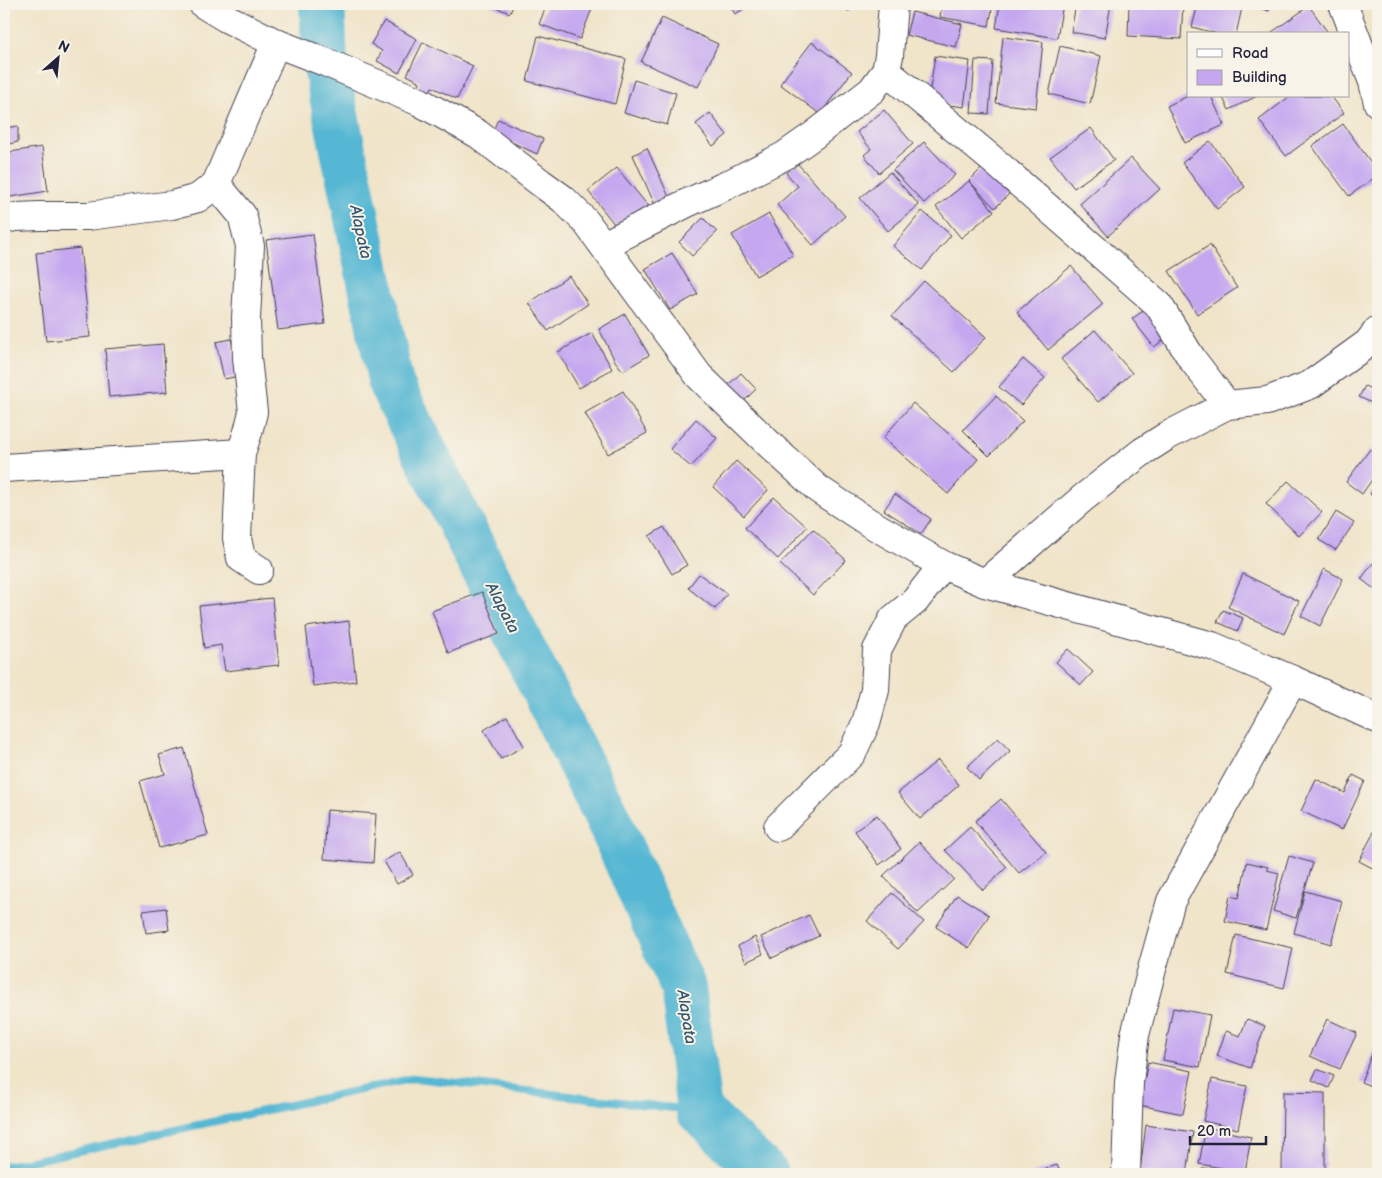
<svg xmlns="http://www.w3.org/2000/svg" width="1382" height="1178" font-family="'Balsamiq Sans',sans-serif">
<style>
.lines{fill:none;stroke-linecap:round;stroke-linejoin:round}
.stream{stroke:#55b7d3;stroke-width:8}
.river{stroke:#55b7d3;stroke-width:46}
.building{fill:#c5a7f0}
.minor-casing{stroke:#413f50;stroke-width:30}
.minor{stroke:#fff;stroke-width:28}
.labels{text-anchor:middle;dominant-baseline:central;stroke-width:4;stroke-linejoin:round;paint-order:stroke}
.water-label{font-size:16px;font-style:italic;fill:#345670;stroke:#f7f3e8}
</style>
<rect width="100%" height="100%" fill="#f7f3e8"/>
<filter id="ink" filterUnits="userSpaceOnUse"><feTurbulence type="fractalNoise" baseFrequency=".02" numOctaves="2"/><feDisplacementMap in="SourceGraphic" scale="10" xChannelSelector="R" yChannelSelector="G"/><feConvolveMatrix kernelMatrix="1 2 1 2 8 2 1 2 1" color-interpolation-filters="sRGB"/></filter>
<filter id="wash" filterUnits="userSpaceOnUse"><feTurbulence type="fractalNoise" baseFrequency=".0096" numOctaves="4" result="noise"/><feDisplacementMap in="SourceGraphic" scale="20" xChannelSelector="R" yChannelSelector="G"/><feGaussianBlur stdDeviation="1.12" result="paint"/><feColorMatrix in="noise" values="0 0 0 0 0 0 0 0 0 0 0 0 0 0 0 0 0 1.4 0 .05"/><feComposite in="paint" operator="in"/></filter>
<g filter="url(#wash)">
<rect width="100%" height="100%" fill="#f0e4c9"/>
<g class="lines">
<polyline class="stream" points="4,1166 27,1162 415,1078 699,1111"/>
<polyline class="river" points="322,4 325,62 391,384 607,817 683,987 699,1111 766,1174"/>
</g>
<g id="blocks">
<g class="building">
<polygon points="486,4 514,4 510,13"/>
<polygon points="547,4 594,4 580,39 539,24"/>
<polygon points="729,4 750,4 751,5 735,14"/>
<polygon points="834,4 853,4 849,11"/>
<polygon points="942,4 993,4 989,26 940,17"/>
<polygon points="1000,4 1063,4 1057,38 996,28"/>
<polygon points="1076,4 1111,4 1105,38 1071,32"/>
<polygon points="1129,4 1183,4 1181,39 1128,36"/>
<polygon points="1198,4 1224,4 1242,8 1236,34 1218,34 1192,27"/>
<polygon points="1247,4 1271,4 1269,11"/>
<polygon points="1309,6 1329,34 1273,34 1272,32"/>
<polygon points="912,12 962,24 956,47 906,35"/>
<polygon points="662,18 718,44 698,87 641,62"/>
<polygon points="384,21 417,39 399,73 377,61 382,51 371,44"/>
<polygon points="538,36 626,59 615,104 527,81"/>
<polygon points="1003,37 1043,42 1036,108 996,103"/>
<polygon points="423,42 473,66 457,99 432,87 429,94 417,89 420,82 407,75"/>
<polygon points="812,42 852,72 820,114 780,84"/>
<polygon points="1378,42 1378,77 1367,46"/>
<polygon points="1060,46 1101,56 1090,104 1049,94"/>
<polygon points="935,56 970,61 964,107 928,102"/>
<polygon points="975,60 993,61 989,114 971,113"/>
<polygon points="634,80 676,93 667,125 624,113"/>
<polygon points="1188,96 1211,96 1224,125 1185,143 1167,106"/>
<polygon points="1222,96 1257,96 1229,110"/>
<polygon points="1290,96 1331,96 1344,113 1286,156 1259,120"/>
<polygon points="884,110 913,144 879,173 864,155 871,149 857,132"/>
<polygon points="710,113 727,135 713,146 696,124"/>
<polygon points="498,119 543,139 537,154 492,133"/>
<polygon points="1343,124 1378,172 1378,175 1349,196 1312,146"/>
<polygon points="18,126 18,142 4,145 4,128"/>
<polygon points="1091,128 1114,160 1074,188 1050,157"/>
<polygon points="1210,141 1245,187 1217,209 1182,163"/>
<polygon points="924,142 955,175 924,203 893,170"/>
<polygon points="42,147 48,191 4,198 4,153"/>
<polygon points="647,148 673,206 658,212 633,155"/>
<polygon points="1131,158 1160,189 1108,236 1080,204"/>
<polygon points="797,163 845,216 813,245 777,205 798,186 786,173"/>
<polygon points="617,168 649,207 619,230 588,191"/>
<polygon points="982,168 1009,194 995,208 969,181"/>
<polygon points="890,172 919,205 888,231 860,198"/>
<polygon points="969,181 994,211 961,238 936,207"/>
<polygon points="922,211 951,235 922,270 893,246"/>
<polygon points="769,214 793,255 756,276 732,235"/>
<polygon points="703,218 717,232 692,256 679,242"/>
<polygon points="313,234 325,324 278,330 266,240"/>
<polygon points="1210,245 1237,288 1197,314 1169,271"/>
<polygon points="80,248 90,337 46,341 36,253"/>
<polygon points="672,253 698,294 670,310 645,269"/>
<polygon points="1071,266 1103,304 1048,350 1017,312"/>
<polygon points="569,276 588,304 548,331 529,303"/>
<polygon points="924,281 986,337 954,372 892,316"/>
<polygon points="1148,307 1170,335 1154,347 1132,319"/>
<polygon points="625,314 649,355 623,371 615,361 599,329"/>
<polygon points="1095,330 1132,373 1098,402 1061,359"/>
<polygon points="592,333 612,369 579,388 558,352"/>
<polygon points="231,339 239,376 224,379 216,342"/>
<polygon points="163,344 167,392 109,397 105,349"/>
<polygon points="1023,359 1045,378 1021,405 999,387"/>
<polygon points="741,373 756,389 743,402 727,386"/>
<polygon points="1365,386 1378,393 1378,400 1376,405 1359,397"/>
<polygon points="623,391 647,433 608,454 585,413"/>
<polygon points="996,396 1023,421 989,456 963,430"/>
<polygon points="913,403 978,459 948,494 883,438"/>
<polygon points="696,419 717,438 691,467 670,449"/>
<polygon points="1370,449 1378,455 1378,471 1362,494 1346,482"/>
<polygon points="736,461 768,490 744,516 713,487"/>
<polygon points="1288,481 1322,512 1299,536 1266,504"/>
<polygon points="1378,483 1378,501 1370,494"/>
<polygon points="895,494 931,519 921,534 884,510"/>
<polygon points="774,497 807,527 778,559 745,528"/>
<polygon points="1336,512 1354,523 1336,550 1319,540"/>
<polygon points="664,527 687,565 672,574 649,536"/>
<polygon points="813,529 846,560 813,595 780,564"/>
<polygon points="1373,563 1378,567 1378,592 1361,579"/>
<polygon points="1324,569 1343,579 1320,626 1301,616"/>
<polygon points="699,574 727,594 715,609 688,588"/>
<polygon points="1243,574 1299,601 1284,634 1228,607"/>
<polygon points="482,592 499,634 448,653 432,611"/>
<polygon points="272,598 279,665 225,671 221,645 204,648 199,606"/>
<polygon points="1223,610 1243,618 1238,631 1217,622"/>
<polygon points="349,621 356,681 313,686 306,627"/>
<polygon points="1068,649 1093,672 1081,685 1056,662"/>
<polygon points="507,716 524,746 501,759 484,730"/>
<polygon points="998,738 1010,751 979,780 967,767"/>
<polygon points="184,748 208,835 159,848 140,781 165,774 159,755"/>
<polygon points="938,760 959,785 920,819 898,793"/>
<polygon points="1353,775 1365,781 1342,830 1301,811 1316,779 1345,793"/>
<polygon points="1001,799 1046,852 1019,873 975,821"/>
<polygon points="327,810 376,814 373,863 324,859"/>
<polygon points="877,815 901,849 879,865 855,831"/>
<polygon points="1378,824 1378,871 1359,861"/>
<polygon points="970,827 1007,867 983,890 945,850"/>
<polygon points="919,842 954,879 918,913 883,876"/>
<polygon points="400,852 413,875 397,884 384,861"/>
<polygon points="1289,856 1313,863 1296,918 1273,911"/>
<polygon points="1247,862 1268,867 1267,870 1279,873 1266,930 1225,921 1230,896 1239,898"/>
<polygon points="1305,891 1342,901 1331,944 1294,933"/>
<polygon points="892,893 924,922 898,949 867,921"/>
<polygon points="957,895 989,915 969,948 936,927"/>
<polygon points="166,908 169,930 146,933 143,911"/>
<polygon points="809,915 819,936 772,958 761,937"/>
<polygon points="1236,935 1293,948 1284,988 1227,974"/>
<polygon points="755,937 763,954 746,962 738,946"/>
<polygon points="1173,1008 1210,1015 1200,1067 1163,1060"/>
<polygon points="1247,1019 1265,1026 1250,1068 1217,1056 1226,1031 1240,1036"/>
<polygon points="1327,1019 1357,1033 1340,1069 1310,1056"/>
<polygon points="1378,1038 1378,1089 1361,1082"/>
<polygon points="1148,1062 1192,1071 1183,1114 1139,1105"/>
<polygon points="1317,1069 1334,1076 1329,1088 1312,1080"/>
<polygon points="1212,1079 1247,1086 1238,1129 1203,1121"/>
<polygon points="1283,1092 1325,1093 1325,1173 1282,1172"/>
<polygon points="1146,1125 1193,1132 1187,1174 1166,1174 1140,1171"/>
<polygon points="1206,1127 1251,1137 1245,1172 1199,1164"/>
<polygon points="1057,1165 1061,1174 1031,1174"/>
<polygon points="1203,1168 1231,1173 1231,1174 1201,1174"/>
</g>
</g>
</g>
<g filter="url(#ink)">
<use href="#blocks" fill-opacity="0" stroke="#413f50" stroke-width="1"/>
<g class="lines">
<g class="minor-casing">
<g id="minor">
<polyline points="203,4 226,18 276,43 325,62 420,102 478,134 541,183 563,199 586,222 699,376 770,445 818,489 868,522 943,565 985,583 1212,646 1293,680 1378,719"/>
<polyline points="1343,4 1373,82 1378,103"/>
<polyline points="886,71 994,161 1158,304 1192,359 1227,405"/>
<polyline points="216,184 242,215 250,246 246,318 247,358 253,412 248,432 241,453 237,538 241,558 259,570"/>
<polyline points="4,219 16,217 39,216 88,216 172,205 198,198 216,184 276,43"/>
<polyline points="604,245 687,203 727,185 784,156 814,135 872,90 886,71 889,56 893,4"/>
<polyline points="4,468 241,453"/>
<polyline points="985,583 1083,498 1142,452 1167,436 1227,405 1267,401 1310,385 1368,343 1378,330"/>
<polyline points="778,827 852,753 866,723 875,690 877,650 893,619 915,601 943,565"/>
<polyline points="1126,1174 1129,1082 1135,1035 1152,969 1171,901 1293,680"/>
</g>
</g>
<use href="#minor" class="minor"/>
</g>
</g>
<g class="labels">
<g class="water-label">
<text transform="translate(360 232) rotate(78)">Alapata</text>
<text transform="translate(502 608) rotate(63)">Alapata</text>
<text transform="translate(686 1017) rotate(81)">Alapata</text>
</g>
</g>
<rect width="1382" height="1178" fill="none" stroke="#f7f3e8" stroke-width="20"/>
<rect x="1187" y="32" width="162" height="65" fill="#f7f3e8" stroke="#a29fa3"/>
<rect x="1197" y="49" width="25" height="8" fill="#ffffff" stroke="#a29fa3"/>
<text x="1232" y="58" font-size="15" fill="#22223b">Road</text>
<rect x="1197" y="70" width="25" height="15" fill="#c5a7f0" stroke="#a29fa3"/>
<text x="1232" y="82" font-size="15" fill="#22223b">Building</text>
<g transform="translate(58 58) rotate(27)" stroke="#f7f3e8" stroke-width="4" paint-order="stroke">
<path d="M0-4L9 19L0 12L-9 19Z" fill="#22223b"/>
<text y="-8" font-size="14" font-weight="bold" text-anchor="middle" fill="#22223b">N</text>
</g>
<path d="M1190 1136v8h76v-8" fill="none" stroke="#22223b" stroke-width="2.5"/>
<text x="1197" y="1136" font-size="15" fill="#22223b" stroke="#f7f3e8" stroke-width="4" paint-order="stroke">20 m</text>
</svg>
